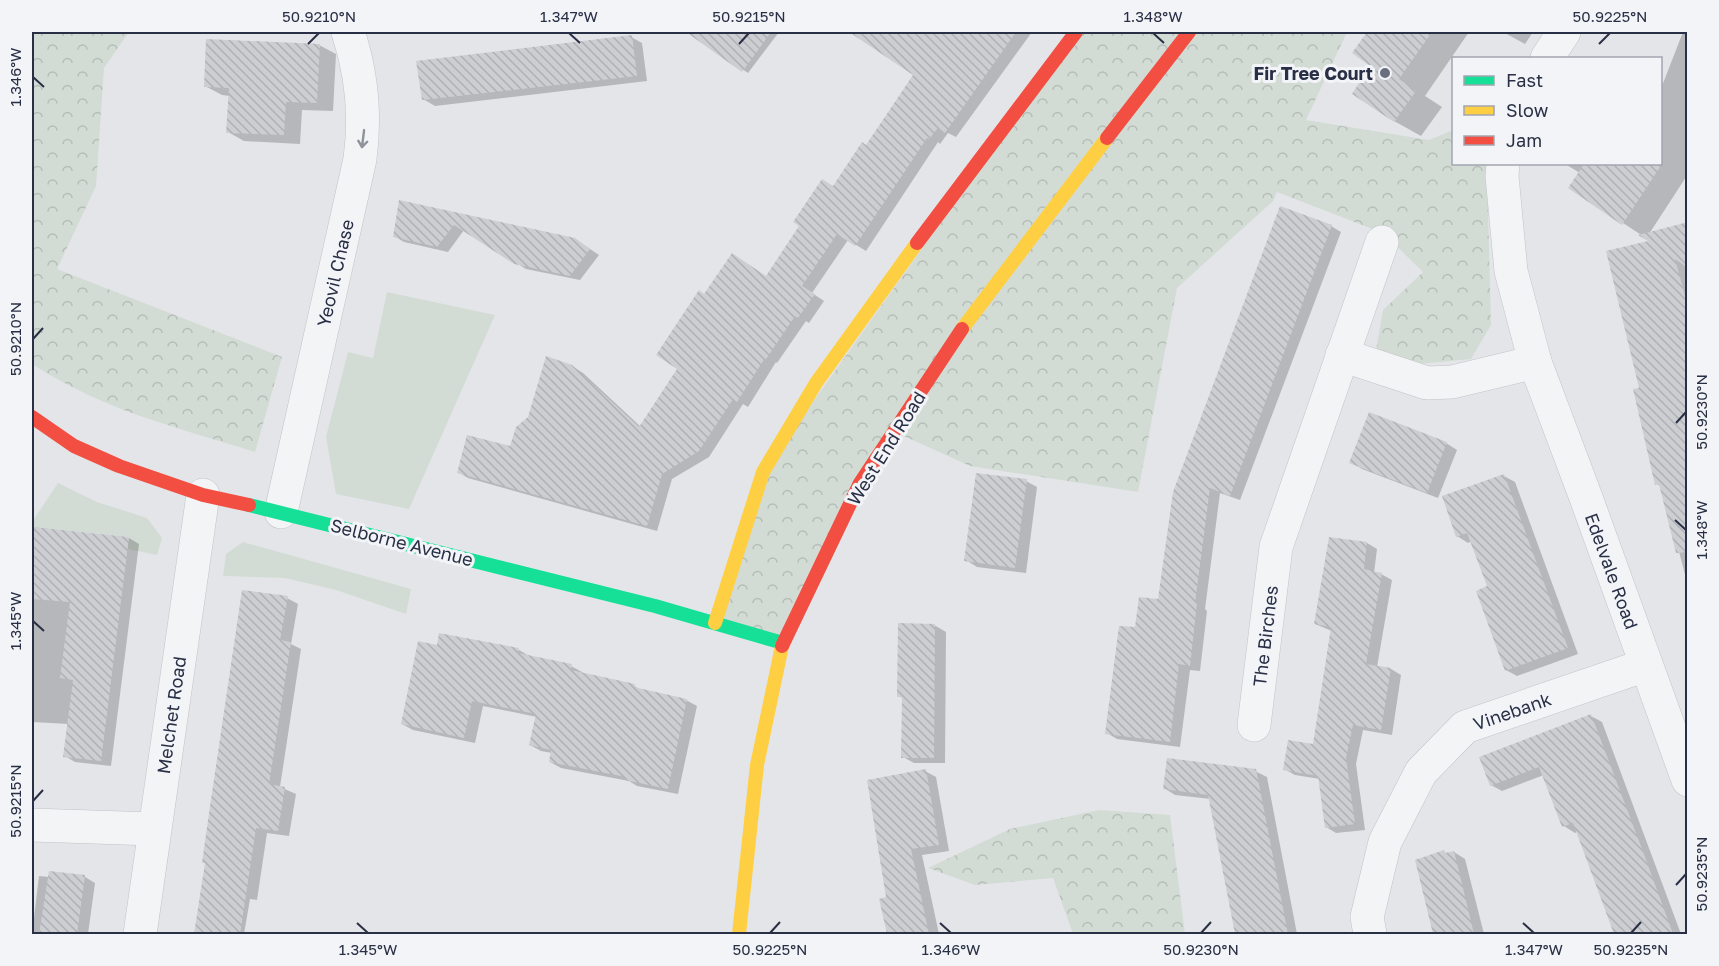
<svg xmlns="http://www.w3.org/2000/svg" width="1719" height="966" font-family="'Golos Text',sans-serif">
<style>
.grass{fill:#d3dcd4}
.forest{fill:url(#forest-crowns)}
.shadow{fill:#0003}
.building{fill:url(#building-back-hatch)}
.lines{fill:none;stroke-linecap:round;stroke-linejoin:round}
.street-casing{stroke:#c2c3c7;stroke-width:34}
.street{stroke:#f3f4f6;stroke-width:33}
.fast{stroke:#16e098;stroke-width:14}
.slow{stroke:#ffcf43;stroke-width:14}
.jam{stroke:#f24e42;stroke-width:14}
.oneway{stroke:#8e929d}
.ticks{fill:none;stroke:#292f44;stroke-width:2}
.poi-dot{fill:#6a6f7e;stroke:#f2f4f8;stroke-width:2}
.labels{text-anchor:middle;dominant-baseline:central;stroke-width:6;stroke-linejoin:round;paint-order:stroke}
.poi-label{font-size:18px;font-weight:bold;fill:#292f44;stroke:#f2f4f8;text-anchor:end}
.street-label{font-size:18px;fill:#292f44;stroke:#f2f4f8}
.neatline{fill:none;stroke:#292f44;stroke-width:2}
.ticks-label{font-size:15px;text-anchor:middle;fill:#292f44}
</style>
<defs>
<pattern id="forest-crowns" width="20" height="18" patternUnits="userSpaceOnUse" patternTransform="scale(1.5)"><rect width="20" height="18" fill="#d3dcd4"/><path d="M2 6a3 3 0 1 1 6 0M12 15a3 3 0 1 1 6 0" fill="none" stroke="#b5bdb7"/></pattern>
<pattern id="building-back-hatch" width="6" height="6" patternUnits="userSpaceOnUse" patternTransform="scale(1.5)"><rect width="6" height="6" fill="#ccced2"/><path d="M-1 5l2 2M0 0l6 6M5-1l2 2" fill="none" stroke="#afb1b6"/></pattern>
</defs>
<rect width="100%" height="100%" fill="#e4e5e9"/>
<g class="grass">
<polygon points="387,292 495,315 409,509 336,494 326,437 348,352 373,358"/>
<polygon points="58,483 97,502 147,518 162,538 157,555 128,549 129,537 32,527 32,522"/>
<polygon points="243,542 411,589 406,614 336,590 285,578 223,576 226,554"/>
</g>
<g class="forest">
<path d="M32,32H129L104,68L96,186L57,269L282,357L255,452C173,426 105,411 32,364Z"/>
<polygon points="1076,32 1347,32 1306,120 1429,140 1453,130 1454,164 1491,164 1488,211 1491,325 1471,359 1407,365 1376,350 1383,310 1423,272 1383,233 1277,192 1273,201 1177,288 1138,492 970,466 895,432 783,643 715,623 763,472"/>
<polygon points="1099,810 1170,815 1185,934 1073,934 1053,878 975,885 928,868 1010,829"/>
</g>
<g class="shadow">
<polygon points="723,32 779,32 748,73 711,48"/>
<polygon points="861,32 1032,32 956,137 948,133 940,144 938,142 866,251 848,240 812,293 824,301 809,323 806,321 777,363 776,362 748,407 743,404 709,457 672,479 657,531 468,478 458,472 511,448 529,418 572,366 583,373 641,427 679,368 705,295 767,278 866,146 915,75 858,36"/>
<polygon points="1368,32 1469,32 1425,96 1442,107 1421,136 1394,121 1372,66 1354,53"/>
<polygon points="1503,32 1533,32 1525,44"/>
<polygon points="1683,32 1688,32 1688,174 1649,234 1684,262 1688,276 1688,586 1662,487 1657,484 1640,389 1652,242 1623,223 1580,173 1565,164 1660,164 1660,91"/>
<polygon points="631,37 642,43 647,81 435,106 423,99"/>
<polygon points="319,45 336,54 333,111 302,110 300,144 244,141 228,132 230,96 222,95 205,86"/>
<polygon points="401,202 575,239 599,255 580,280 526,269 464,230 448,252 404,242 394,236"/>
<polygon points="1331,226 1341,232 1240,500 1220,493 1205,609 1207,611 1200,671 1190,670 1180,747 1117,739 1107,733 1137,629 1159,601 1174,492"/>
<polygon points="1446,443 1457,450 1438,498 1362,469 1351,462"/>
<polygon points="1504,476 1515,482 1578,654 1517,676 1506,670 1489,587 1472,541 1468,543 1457,536"/>
<polygon points="1026,481 1037,487 1026,573 977,567 966,560"/>
<polygon points="32,527 129,538 139,544 111,766 75,762 65,756 69,724 32,722"/>
<polygon points="1330,538 1367,543 1377,549 1374,573 1381,574 1392,580 1377,667 1391,669 1401,675 1392,735 1363,730 1356,764 1365,830 1336,833 1326,827 1320,779 1295,775 1284,769 1314,746 1332,631 1315,624"/>
<polygon points="287,598 298,604 291,644 301,649 280,787 296,794 289,836 267,833 257,900 250,899 244,934 196,934 206,863"/>
<polygon points="934,625 946,632 945,763 914,763 903,757 903,698 898,696"/>
<polygon points="441,634 519,650 529,656 571,666 582,672 581,674 634,686 643,691 686,700 697,706 678,794 637,786 629,781 561,768 550,762 552,753 541,751 530,745 537,717 483,706 475,743 413,730 402,724 439,647"/>
<polygon points="1591,716 1602,722 1681,934 1606,934 1615,931 1578,831 1575,833 1564,826 1544,775 1502,791 1491,785"/>
<polygon points="925,771 936,777 949,851 922,855 939,934 889,934 881,900 888,899"/>
<polygon points="1255,771 1267,777 1297,934 1247,934 1239,930 1211,799 1175,795 1164,788"/>
<polygon points="1444,852 1447,854 1454,852 1465,859 1484,934 1434,934 1417,861"/>
<polygon points="50,872 85,877 95,883 88,934 32,934 39,876 49,877"/>
</g>
<g class="building">
<polygon points="686,32 771,32 742,72"/>
<polygon points="849,32 1016,32 945,133 938,128 929,139 927,138 855,246 837,234 802,286 815,294 798,318 795,316 766,359 765,358 737,402 733,399 699,451 662,474 647,526 457,473 467,435 510,446 516,427 528,417 546,356 572,365 639,427 677,369 656,355 699,290 704,294 732,253 766,276 799,226 793,222 822,179 833,186 862,142 866,145 913,75"/>
<polygon points="1367,32 1432,32 1399,79 1416,91 1394,122 1352,94 1370,66 1352,53"/>
<polygon points="632,35 637,76 422,100 416,61"/>
<polygon points="206,39 320,44 317,103 286,102 284,135 226,133 229,88 204,87"/>
<polygon points="1584,164 1662,164 1622,225 1568,188"/>
<polygon points="399,200 575,238 590,249 570,276 514,264 454,225 437,247 393,237"/>
<polygon points="1280,206 1332,225 1230,496 1210,488 1195,603 1197,603 1190,666 1179,664 1170,742 1105,734 1119,626 1135,627 1139,597 1158,599 1173,492"/>
<polygon points="1688,222 1688,268 1675,259 1688,307 1688,552 1676,553 1659,484 1655,485 1633,389 1639,388 1606,251 1648,241 1638,235"/>
<polygon points="1369,412 1447,442 1427,493 1349,463"/>
<polygon points="976,473 1027,479 1015,568 964,561"/>
<polygon points="1504,474 1568,648 1505,671 1476,591 1487,586 1467,533 1456,537 1442,496"/>
<polygon points="32,527 129,537 101,761 63,757 73,680 60,678 70,602 32,599"/>
<polygon points="1329,537 1367,542 1364,569 1382,573 1366,664 1391,668 1381,730 1353,725 1346,758 1355,824 1325,828 1318,776 1283,770 1288,740 1313,744 1331,627 1314,624"/>
<polygon points="242,590 288,596 280,640 291,642 269,784 285,787 278,831 256,828 240,934 194,934 205,863 202,863 208,820"/>
<polygon points="898,623 935,624 934,758 901,758 902,697 897,697"/>
<polygon points="439,633 519,648 518,653 572,664 571,670 635,684 634,687 687,699 668,789 625,780 626,777 549,762 551,750 529,745 536,714 472,701 464,738 401,724 418,641 437,645"/>
<polygon points="1591,714 1645,857 1673,934 1614,934 1573,823 1562,827 1539,767 1490,786 1479,757"/>
<polygon points="1167,758 1256,769 1288,934 1235,934 1208,795 1163,789"/>
<polygon points="926,769 939,845 911,849 929,934 887,934 879,899 886,897 867,780"/>
<polygon points="1444,850 1445,853 1454,851 1474,934 1433,934 1415,860"/>
<polygon points="49,871 85,875 77,934 39,934"/>
</g>
<g class="lines">
<g class="street-casing">
<g id="street">
<polyline points="1547,58 1564,32"/>
<polyline points="1503,164 1502,176 1511,271 1535,362 1585,495 1688,780"/>
<polyline points="1342,355 1427,383 1452,382 1535,362"/>
<path d="M281,512L360,159C366,114 362,74 348,32"/>
<polyline points="1254,725 1276,547 1382,242"/>
<polyline points="32,825 154,829"/>
<polyline points="140,934 203,495"/>
<polyline points="1370,934 1367,917 1385,842 1421,772 1465,727 1646,665"/>
</g>
</g>
<use href="#street" class="street"/>
<polyline class="fast" points="249,505 655,606 783,643"/>
<g class="slow">
<polyline points="962,329 1107,138"/>
<polyline points="715,623 763,472 816,383 917,243"/>
<polyline points="739,934 757,765 782,646"/>
</g>
<g class="jam">
<polyline points="1107,138 1189,32"/>
<polyline points="917,243 1076,32"/>
<polyline points="32,417 74,446 119,466 203,495 249,505"/>
<polyline points="782,646 860,483 962,329"/>
</g>
</g>
<defs><path id="oneway-shaft" d="M-6 0H5M1.5-3L5.5 0L1.5 3" fill="none" stroke-width="1.6" stroke-linecap="round" stroke-linejoin="round" transform="scale(1.5)"/></defs>
<use class="oneway" href="#oneway-shaft" transform="translate(363 139) rotate(97)"/>
<path class="ticks" d="M569,33L580,43M1153,33L1164,43M308,44L319,33M739,44L749,33M1599,44L1610,33M33,77L44,87M33,339L43,328M1676,423L1686,412M1675,520L1686,530M33,621L44,631M33,801L43,790M1676,885L1686,874M357,923L368,933M940,923L951,933M1523,923L1534,933M770,933L780,922M1201,933L1211,922M1631,933L1641,922"/>
<circle class="poi-dot" cx="1385" cy="73" r="6"/>
<g class="labels">
<g class="poi-label">
<text x="1373" y="73">Fir Tree Court</text>
</g>
<g class="street-label">
<text transform="translate(335 273) rotate(-77)">Yeovil Chase</text>
<text transform="translate(886 448) rotate(-58)">West End Road</text>
<text transform="translate(402 542) rotate(14)">Selborne Avenue</text>
<text transform="translate(1612 571) rotate(70)">Edelvale Road</text>
<text transform="translate(1265 636) rotate(-83)">The Birches</text>
<text transform="translate(1512 711) rotate(-19)">Vinebank</text>
<text transform="translate(171 715) rotate(-82)">Melchet Road</text>
</g>
</g>
<rect width="1719" height="966" fill="none" stroke="#f2f4f8" stroke-width="66"/>
<rect x="1452" y="57" width="210" height="108" fill="#f2f4f8" stroke="#a2a5b0" stroke-width="1.5"/>
<rect x="1464" y="76" width="30" height="9" fill="#16e098" stroke="#a2a5b0" stroke-width="1.5"/>
<text x="1506" y="87" font-size="18" fill="#292f44">Fast</text>
<rect x="1464" y="106" width="30" height="9" fill="#ffcf43" stroke="#a2a5b0" stroke-width="1.5"/>
<text x="1506" y="117" font-size="18" fill="#292f44">Slow</text>
<rect x="1464" y="136" width="30" height="9" fill="#f24e42" stroke="#a2a5b0" stroke-width="1.5"/>
<text x="1506" y="147" font-size="18" fill="#292f44">Jam</text>
<rect x="33" y="33" width="1653" height="900" class="neatline"/>
<g class="ticks-label">
<text x="319" y="22">50.9210°N</text>
<text x="569" y="22">1.347°W</text>
<text x="749" y="22">50.9215°N</text>
<text x="1153" y="22">1.348°W</text>
<text x="1610" y="22">50.9225°N</text>
<text transform="translate(16 77) rotate(-90)" y="5">1.346°W</text>
<text transform="translate(16 339) rotate(-90)" y="5">50.9210°N</text>
<text transform="translate(1702 412) rotate(-90)" y="5">50.9230°N</text>
<text transform="translate(1702 530) rotate(-90)" y="5">1.348°W</text>
<text transform="translate(16 621) rotate(-90)" y="5">1.345°W</text>
<text transform="translate(16 801) rotate(-90)" y="5">50.9215°N</text>
<text transform="translate(1702 874) rotate(-90)" y="5">50.9235°N</text>
<text x="368" y="955">1.345°W</text>
<text x="770" y="955">50.9225°N</text>
<text x="951" y="955">1.346°W</text>
<text x="1201" y="955">50.9230°N</text>
<text x="1534" y="955">1.347°W</text>
<text x="1631" y="955">50.9235°N</text>
</g>
</svg>
